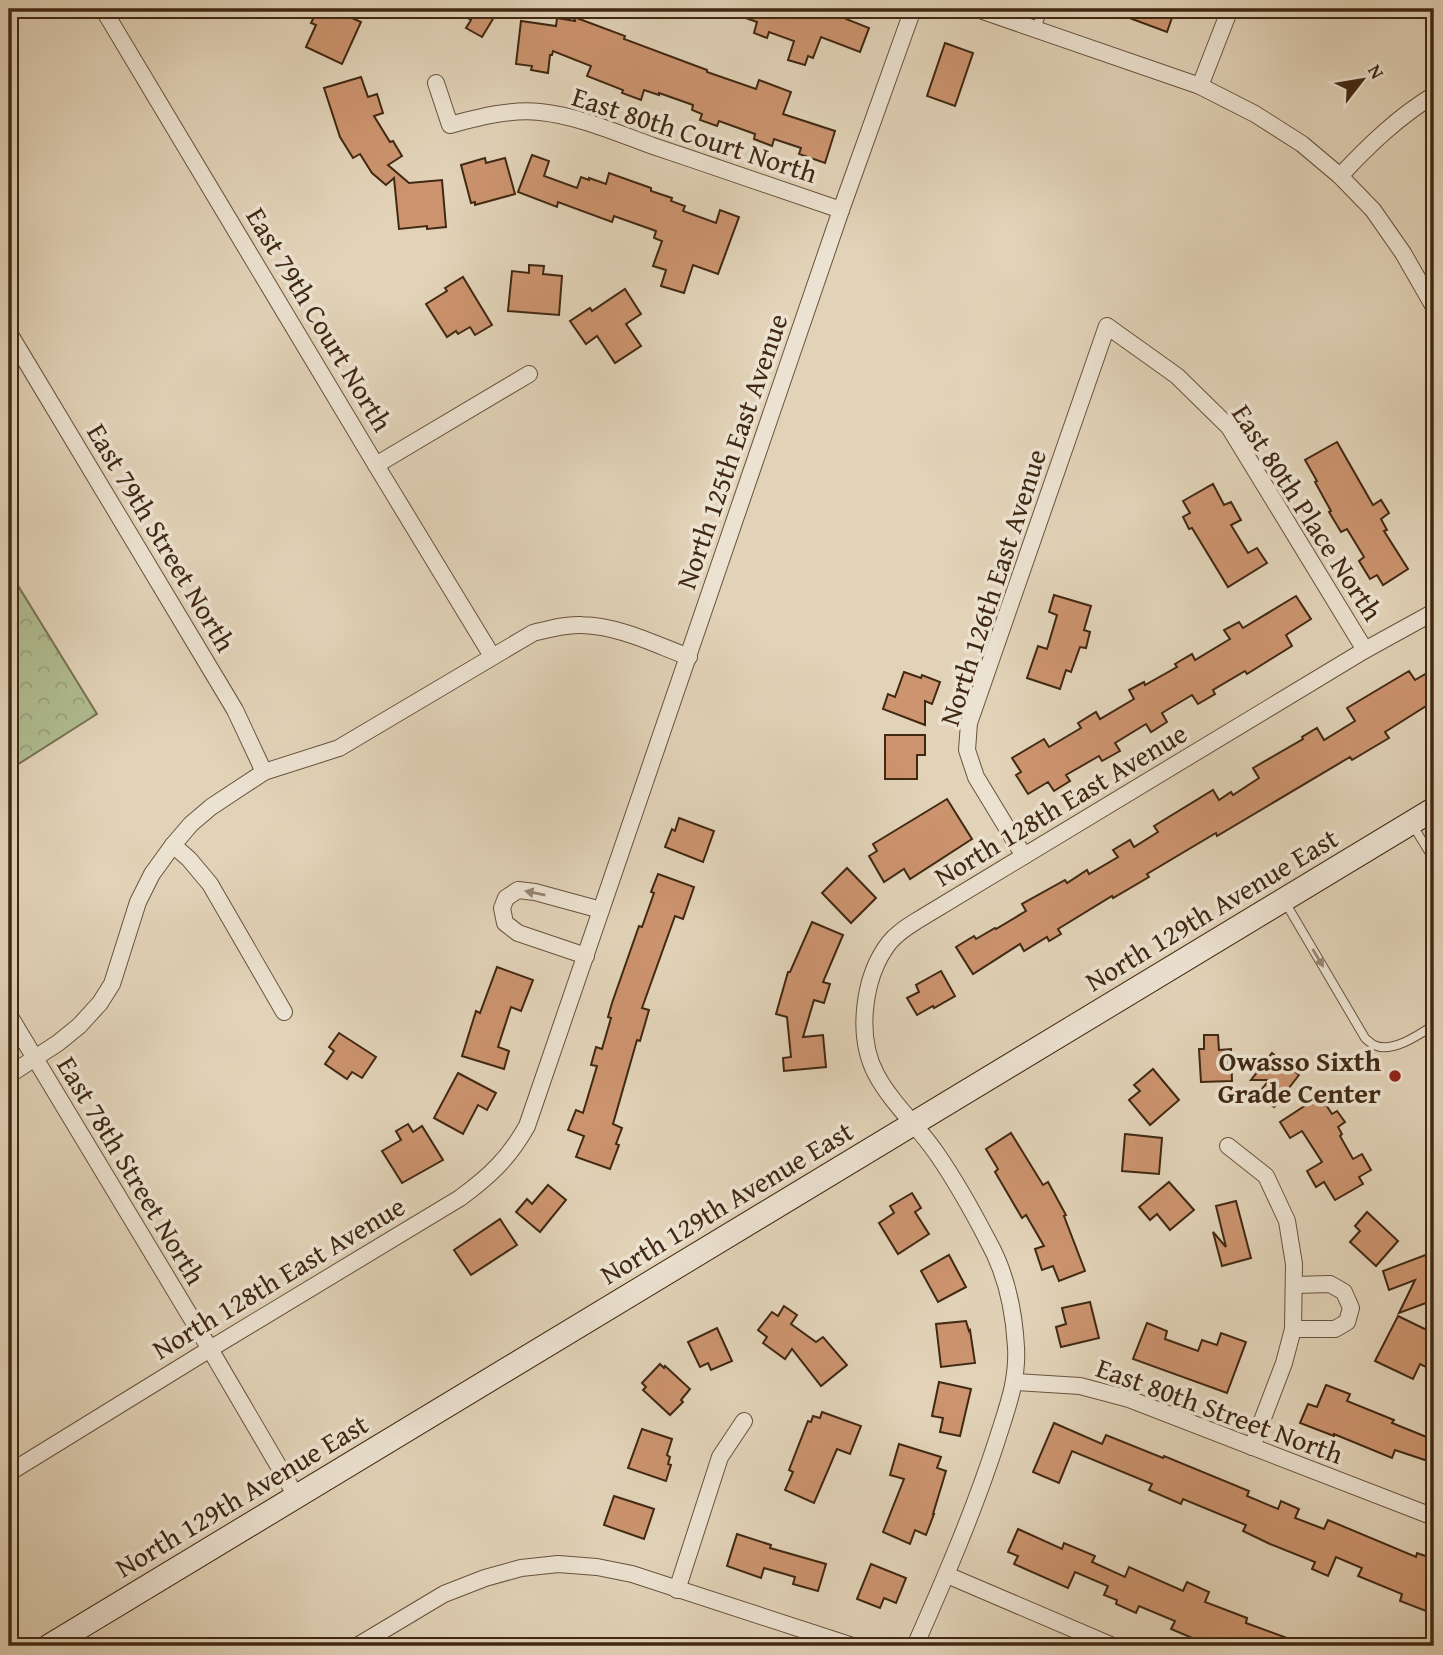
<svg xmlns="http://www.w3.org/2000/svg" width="1443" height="1655" font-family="'Gentium Book Plus',serif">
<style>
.park{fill:url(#park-crowns);stroke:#787252;stroke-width:2}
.building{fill:#cc946f;stroke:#402812;stroke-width:2}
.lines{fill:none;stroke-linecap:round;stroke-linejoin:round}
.service-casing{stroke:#68533c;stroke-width:10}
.minor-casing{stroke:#68533c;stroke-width:18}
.secondary-casing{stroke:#402812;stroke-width:25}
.service{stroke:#ece2d1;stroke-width:8}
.minor{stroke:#ece2d1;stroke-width:16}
.secondary{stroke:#ece2d1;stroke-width:23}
.oneway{fill:#968572}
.poi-dot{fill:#8f2418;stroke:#ece2d1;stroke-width:2.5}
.labels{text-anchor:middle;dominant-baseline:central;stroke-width:7;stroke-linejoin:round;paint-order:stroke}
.street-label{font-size:28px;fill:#402812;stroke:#ece2d1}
.poi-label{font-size:28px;font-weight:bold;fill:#402812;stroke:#ece2d1;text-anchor:end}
</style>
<defs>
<pattern id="park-crowns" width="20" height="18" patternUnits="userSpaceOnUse" patternTransform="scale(1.75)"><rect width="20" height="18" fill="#b0bd91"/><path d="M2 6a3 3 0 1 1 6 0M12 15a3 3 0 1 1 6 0" fill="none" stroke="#98a27c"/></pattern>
</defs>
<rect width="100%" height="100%" fill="#e2d3b8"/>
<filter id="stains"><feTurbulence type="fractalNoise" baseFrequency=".00286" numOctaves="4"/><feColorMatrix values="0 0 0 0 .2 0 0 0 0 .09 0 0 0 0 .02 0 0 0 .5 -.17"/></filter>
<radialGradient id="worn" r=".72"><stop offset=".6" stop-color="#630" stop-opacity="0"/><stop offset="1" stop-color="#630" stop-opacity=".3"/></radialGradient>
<polygon class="park" points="9,571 97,714 9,770"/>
<g class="building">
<polygon points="318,9 332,9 361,22 342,64 306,47 316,25 311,23"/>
<polygon points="452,9 499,9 482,37 466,28 471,20"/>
<polygon points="726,9 805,9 827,16 830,9 839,9 848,12 846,19 869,28 860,52 821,37 813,58 808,56 805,65 788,60 794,41 769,32 767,38 754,33 757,22 726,11"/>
<polygon points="1108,9 1175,9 1167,32 1108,10"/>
<polygon points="574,17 625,36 624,39 707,70 707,72 756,89 759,80 791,92 783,114 835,131 825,163 799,154 801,148 774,139 772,146 754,139 755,134 719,121 717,126 700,120 702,114 692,110 693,105 659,93 659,95 644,90 641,100 622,93 623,90 587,76 591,66 553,51 552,55 550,55 548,73 531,70 532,66 516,64 521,21 556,26 557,18 575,21"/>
<polygon points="945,43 973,53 955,106 927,96"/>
<polygon points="361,77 368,97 377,94 383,113 374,116 390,142 393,141 402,156 388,165 409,183 442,180 446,227 427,229 427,226 399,229 394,178 386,185 372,173 360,154 353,158 340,137 324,88"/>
<polygon points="532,155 549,161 544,176 577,188 581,177 589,180 589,178 606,184 609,173 651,188 651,191 672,198 671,201 685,206 683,211 716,223 720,210 739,217 718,274 693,265 684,293 661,286 666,270 653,266 662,241 654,238 656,231 614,216 612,222 558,202 557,207 518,192"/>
<polygon points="485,158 486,163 505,158 515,194 475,205 475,202 471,203 461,165"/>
<polygon points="529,265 544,266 543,274 562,276 559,315 508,311 512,271 529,273"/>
<polygon points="463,277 492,325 475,335 470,327 458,334 456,331 447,337 426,304 447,291 445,288"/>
<polygon points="625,289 641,314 626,324 641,346 615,363 597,336 586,344 570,321 590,308 592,311"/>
<polygon points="1337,442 1373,505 1381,500 1389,513 1381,519 1387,530 1384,531 1408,569 1383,585 1377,575 1370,579 1359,561 1364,557 1347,529 1341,532 1329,512 1331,511 1315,482 1317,481 1305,460"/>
<polygon points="1213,484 1224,505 1231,502 1241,520 1231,525 1248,553 1257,548 1267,563 1228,587 1192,528 1189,529 1183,517 1190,513 1183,501"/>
<polygon points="1054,595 1091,606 1084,630 1090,632 1086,648 1080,647 1071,672 1066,670 1060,689 1027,678 1038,646 1047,649 1057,615 1049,612"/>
<polygon points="1296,596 1311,619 1286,635 1292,646 1247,674 1245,671 1213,690 1215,694 1198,704 1192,695 1162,713 1167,722 1151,732 1146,724 1115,743 1120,751 1102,761 1099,756 1066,775 1070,781 1054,791 1048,782 1028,794 1016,775 1021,772 1012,758 1044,739 1049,747 1081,728 1078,723 1096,712 1100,719 1134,699 1129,690 1144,682 1145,685 1177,667 1175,664 1192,654 1195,660 1230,639 1224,630 1239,622 1243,628"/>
<polygon points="1434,669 1434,701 1385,732 1389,738 1352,760 1350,757 1217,836 1216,833 1147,874 1149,877 1113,898 1112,896 1058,929 1061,934 1049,941 1047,937 1024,951 1020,944 973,974 956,947 974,936 976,939 995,928 996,929 1026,911 1022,904 1065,880 1067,883 1087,870 1089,874 1118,857 1113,850 1130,840 1134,847 1158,832 1154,826 1213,790 1219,800 1231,792 1233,795 1259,778 1253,768 1303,739 1302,737 1317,728 1324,740 1355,721 1347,708 1409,671 1415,680"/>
<polygon points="904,672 921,678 922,675 940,682 932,704 925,701 925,725 883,709 888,694 895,697"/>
<polygon points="885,735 925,735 925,755 917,755 917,779 885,779"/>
<polygon points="947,799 972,839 910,879 904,869 884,882 869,856 877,851 873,844"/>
<polygon points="679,818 714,831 703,862 665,847 672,829 675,831"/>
<polygon points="847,868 876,898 851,923 822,893"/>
<polygon points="658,874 694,887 683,919 675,916 642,1008 649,1010 640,1041 637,1040 613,1124 622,1128 616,1144 619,1145 610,1169 576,1157 584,1136 568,1130 576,1110 583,1113 597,1066 591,1065 596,1047 602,1049 611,1018 608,1017 612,1003 639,926 642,927 654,893 651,892"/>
<polygon points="812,922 843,935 823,982 830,984 824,1003 814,1000 803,1037 823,1035 826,1067 784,1071 783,1058 791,1057 787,1017 776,1014 788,972 790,972"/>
<polygon points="497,967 533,980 521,1011 511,1007 498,1047 509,1051 504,1069 462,1056 476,1011 480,1013"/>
<polygon points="941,971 955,996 934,1008 933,1006 917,1015 907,998 919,992 916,985"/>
<polygon points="339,1033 376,1057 362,1078 352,1072 347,1079 325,1064 334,1051 329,1047"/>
<polygon points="1204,1035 1218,1035 1219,1050 1231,1049 1232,1081 1201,1082 1199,1049 1204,1049"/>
<polygon points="1272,1053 1299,1075 1274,1107 1258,1094 1269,1080 1251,1080"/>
<polygon points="1153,1069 1179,1100 1150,1125 1129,1100 1140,1091 1134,1085"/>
<polygon points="458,1073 496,1093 487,1110 478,1105 463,1134 434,1118"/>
<polygon points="1320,1096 1332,1114 1337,1111 1345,1122 1338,1127 1342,1134 1340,1136 1353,1159 1362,1154 1371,1170 1359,1177 1363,1184 1335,1200 1324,1182 1316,1187 1307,1171 1322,1162 1302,1131 1290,1138 1280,1122"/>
<polygon points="408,1124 413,1132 422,1126 443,1160 402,1183 382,1151 401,1140 396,1131"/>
<polygon points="1011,1133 1043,1185 1048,1182 1066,1215 1064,1216 1085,1271 1059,1281 1053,1266 1042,1270 1035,1249 1044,1246 1026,1215 1022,1218 995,1172 998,1169 986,1149"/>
<polygon points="1125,1134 1162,1138 1159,1174 1122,1171"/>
<polygon points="1169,1182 1194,1210 1170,1230 1157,1214 1150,1220 1139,1207"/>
<polygon points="548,1185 566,1200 540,1232 516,1212 527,1199 532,1204"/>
<polygon points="912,1193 921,1208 915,1212 929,1234 898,1254 879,1223 894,1213 890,1206"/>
<polygon points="1236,1201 1251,1258 1222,1266 1213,1232 1226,1247 1216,1206"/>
<polygon points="1367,1212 1398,1241 1376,1266 1350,1242 1360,1231 1355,1226"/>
<polygon points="500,1219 517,1245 471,1275 454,1250"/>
<polygon points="1428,1254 1434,1272 1434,1300 1399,1313 1415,1280 1389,1290 1383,1271"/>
<polygon points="949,1255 966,1287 938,1302 921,1271"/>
<polygon points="1090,1302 1099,1338 1061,1347 1056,1327 1066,1324 1062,1308"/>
<polygon points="784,1306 797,1315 791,1324 816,1342 823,1337 847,1365 821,1386 792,1349 785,1359 763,1343 767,1337 758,1330 772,1312 778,1316"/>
<polygon points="1398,1316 1431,1332 1426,1343 1434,1348 1434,1350 1426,1367 1420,1364 1413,1379 1375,1361"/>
<polygon points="966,1321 969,1331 970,1330 975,1363 941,1367 936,1324"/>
<polygon points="1147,1323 1167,1331 1165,1339 1198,1351 1202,1340 1217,1345 1221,1333 1246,1342 1227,1393 1133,1359"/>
<polygon points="717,1328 732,1361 711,1370 708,1363 700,1367 688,1342"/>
<polygon points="660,1364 664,1368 665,1366 690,1389 681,1400 683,1402 670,1415 643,1390 646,1387 642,1383"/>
<polygon points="939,1382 971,1389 960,1436 940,1432 943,1418 932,1416"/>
<polygon points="1326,1385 1350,1394 1347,1401 1394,1420 1392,1423 1434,1440 1434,1463 1395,1450 1392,1458 1334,1434 1334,1436 1300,1423 1308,1404 1317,1407"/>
<polygon points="822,1412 861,1426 850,1454 837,1449 814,1503 785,1490 793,1472 789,1470 808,1421 811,1422 813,1416 820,1418"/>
<polygon points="1054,1423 1102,1444 1106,1435 1163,1458 1164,1456 1249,1491 1247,1496 1278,1509 1281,1501 1299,1509 1295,1518 1324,1529 1328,1520 1416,1557 1417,1553 1434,1559 1434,1614 1400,1601 1402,1594 1358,1576 1362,1568 1336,1557 1328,1576 1312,1569 1315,1562 1270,1544 1243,1531 1246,1525 1183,1499 1181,1504 1149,1490 1152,1484 1072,1451 1059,1483 1033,1472"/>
<polygon points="642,1429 672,1439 667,1455 670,1457 668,1464 671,1465 666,1481 628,1468"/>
<polygon points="899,1444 941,1457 937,1468 946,1471 933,1514 934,1514 926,1535 915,1530 910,1544 883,1532 904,1479 890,1475"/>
<polygon points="614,1496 654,1509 644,1539 604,1525"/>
<polygon points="1018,1529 1062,1549 1064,1543 1095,1556 1092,1562 1125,1577 1129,1567 1183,1591 1187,1582 1209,1592 1205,1602 1247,1618 1246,1623 1306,1645 1305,1646 1211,1646 1171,1629 1175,1621 1139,1606 1136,1613 1116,1604 1117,1600 1104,1595 1108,1586 1075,1572 1068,1588 1014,1564 1018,1556 1008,1552"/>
<polygon points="737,1534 771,1545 770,1548 826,1564 818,1591 793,1584 795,1577 764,1568 761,1578 727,1566"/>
<polygon points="871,1564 906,1578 896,1603 884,1598 880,1608 857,1599"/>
</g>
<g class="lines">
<g class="service-casing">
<g id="service">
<polyline points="1036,29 1043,9"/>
<polyline points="1412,824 1434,860"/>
<path d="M1285,902L1365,1038C1366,1039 1373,1045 1374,1045C1392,1054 1420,1034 1434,1025"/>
</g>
</g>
<g class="minor-casing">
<g id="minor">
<polyline points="103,9 376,465 492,656"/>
<polyline points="977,9 1200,86 1255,114 1302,144 1340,176 1373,210 1403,253 1434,307"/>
<path d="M436,83L450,125C480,117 509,109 540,112C579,116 617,133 653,146C716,167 779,189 841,210"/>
<polyline points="1200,86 1230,9"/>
<path d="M1340,176C1369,145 1398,117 1434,95"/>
<polyline points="9,333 235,710 264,772"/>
<polyline points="376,465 529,374"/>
<polyline points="173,845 189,859 210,884 284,1012"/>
<polyline points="1024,856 976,777 967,750 969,723 1107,326 1177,376 1229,427 1365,650"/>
<polyline points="586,956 518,933 505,923 502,908 506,898 518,890 535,892 601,910"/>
<polyline points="9,1015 210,1349 296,1496"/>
<path d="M9,1075L58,1043L79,1026L100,1003L112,984L138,902L152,874L173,845L191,824L211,807L264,772L339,748L533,633C549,629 566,624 582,625C619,626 654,644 689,657"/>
<polyline points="1228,1146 1266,1176 1287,1221 1294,1264 1293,1329 1284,1363 1252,1447"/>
<polyline points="1293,1329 1335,1329 1347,1322 1351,1308 1344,1292 1330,1284 1295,1285"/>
<polyline points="1015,1382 1080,1386 1129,1399 1434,1517"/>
<path d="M9,1465L12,1471L210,1349L460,1198C490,1176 509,1158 527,1126L841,210L913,9"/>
<polyline points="947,1575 1113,1646"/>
<polyline points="677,1590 720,1457 744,1421"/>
<polyline points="357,1646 444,1594 485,1578 521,1568 558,1564 597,1567 632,1574 853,1646"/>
<path d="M915,1646C945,1578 974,1511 997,1440C1007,1408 1018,1381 1016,1347C1014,1311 1006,1273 988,1241C973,1212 955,1180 937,1154C918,1126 892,1104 876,1074C856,1036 863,977 889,943C897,933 907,927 918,920L1365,650L1434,612"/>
</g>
</g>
<g class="secondary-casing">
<polyline id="secondary" points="49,1646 1434,809"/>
</g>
<use href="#service" class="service"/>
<use href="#minor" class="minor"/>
<use href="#secondary" class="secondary"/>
</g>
<defs><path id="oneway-solid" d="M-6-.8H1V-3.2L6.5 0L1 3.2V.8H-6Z" transform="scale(1.75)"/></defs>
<g class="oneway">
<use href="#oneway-solid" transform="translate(535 893) rotate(-169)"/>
<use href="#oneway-solid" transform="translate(1318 958) rotate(59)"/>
</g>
<circle class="poi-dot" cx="1395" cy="1076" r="7"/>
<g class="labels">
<g class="street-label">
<text transform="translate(695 134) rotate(18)">East 80th Court North</text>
<text transform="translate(320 319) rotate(59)">East 79th Court North</text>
<text transform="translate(731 451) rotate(-71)">North 125th East Avenue</text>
<text transform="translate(1308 512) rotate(57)">East 80th Place North</text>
<text transform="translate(162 537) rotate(59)">East 79th Street North</text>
<text transform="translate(992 587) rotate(-72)">North 126th East Avenue</text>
<text transform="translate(1060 804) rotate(-31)">North 128th East Avenue</text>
<text transform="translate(1211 909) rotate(-31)">North 129th Avenue East</text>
<text transform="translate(132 1170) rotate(59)">East 78th Street North</text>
<text transform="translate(726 1202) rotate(-31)">North 129th Avenue East</text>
<text transform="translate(278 1277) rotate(-31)">North 128th East Avenue</text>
<text transform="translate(1220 1410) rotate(20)">East 80th Street North</text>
<text transform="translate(241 1495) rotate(-31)">North 129th Avenue East</text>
</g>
<g class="poi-label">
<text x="1381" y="1060">Owasso Sixth<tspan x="1381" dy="32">Grade Center</tspan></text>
</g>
</g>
<rect width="1443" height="1655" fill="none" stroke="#e2d3b8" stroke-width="35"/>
<rect x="10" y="10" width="1422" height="1634" fill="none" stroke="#402812" stroke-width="3.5"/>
<rect x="18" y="18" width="1408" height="1620" fill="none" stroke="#402812" stroke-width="2"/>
<g transform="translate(1362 80) rotate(59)" stroke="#ece2d1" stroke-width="5" paint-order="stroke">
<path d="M0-5L12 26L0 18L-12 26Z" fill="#402812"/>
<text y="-10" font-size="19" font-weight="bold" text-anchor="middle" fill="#402812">N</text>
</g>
<rect width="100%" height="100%" filter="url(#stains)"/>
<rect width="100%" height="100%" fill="url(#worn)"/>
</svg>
